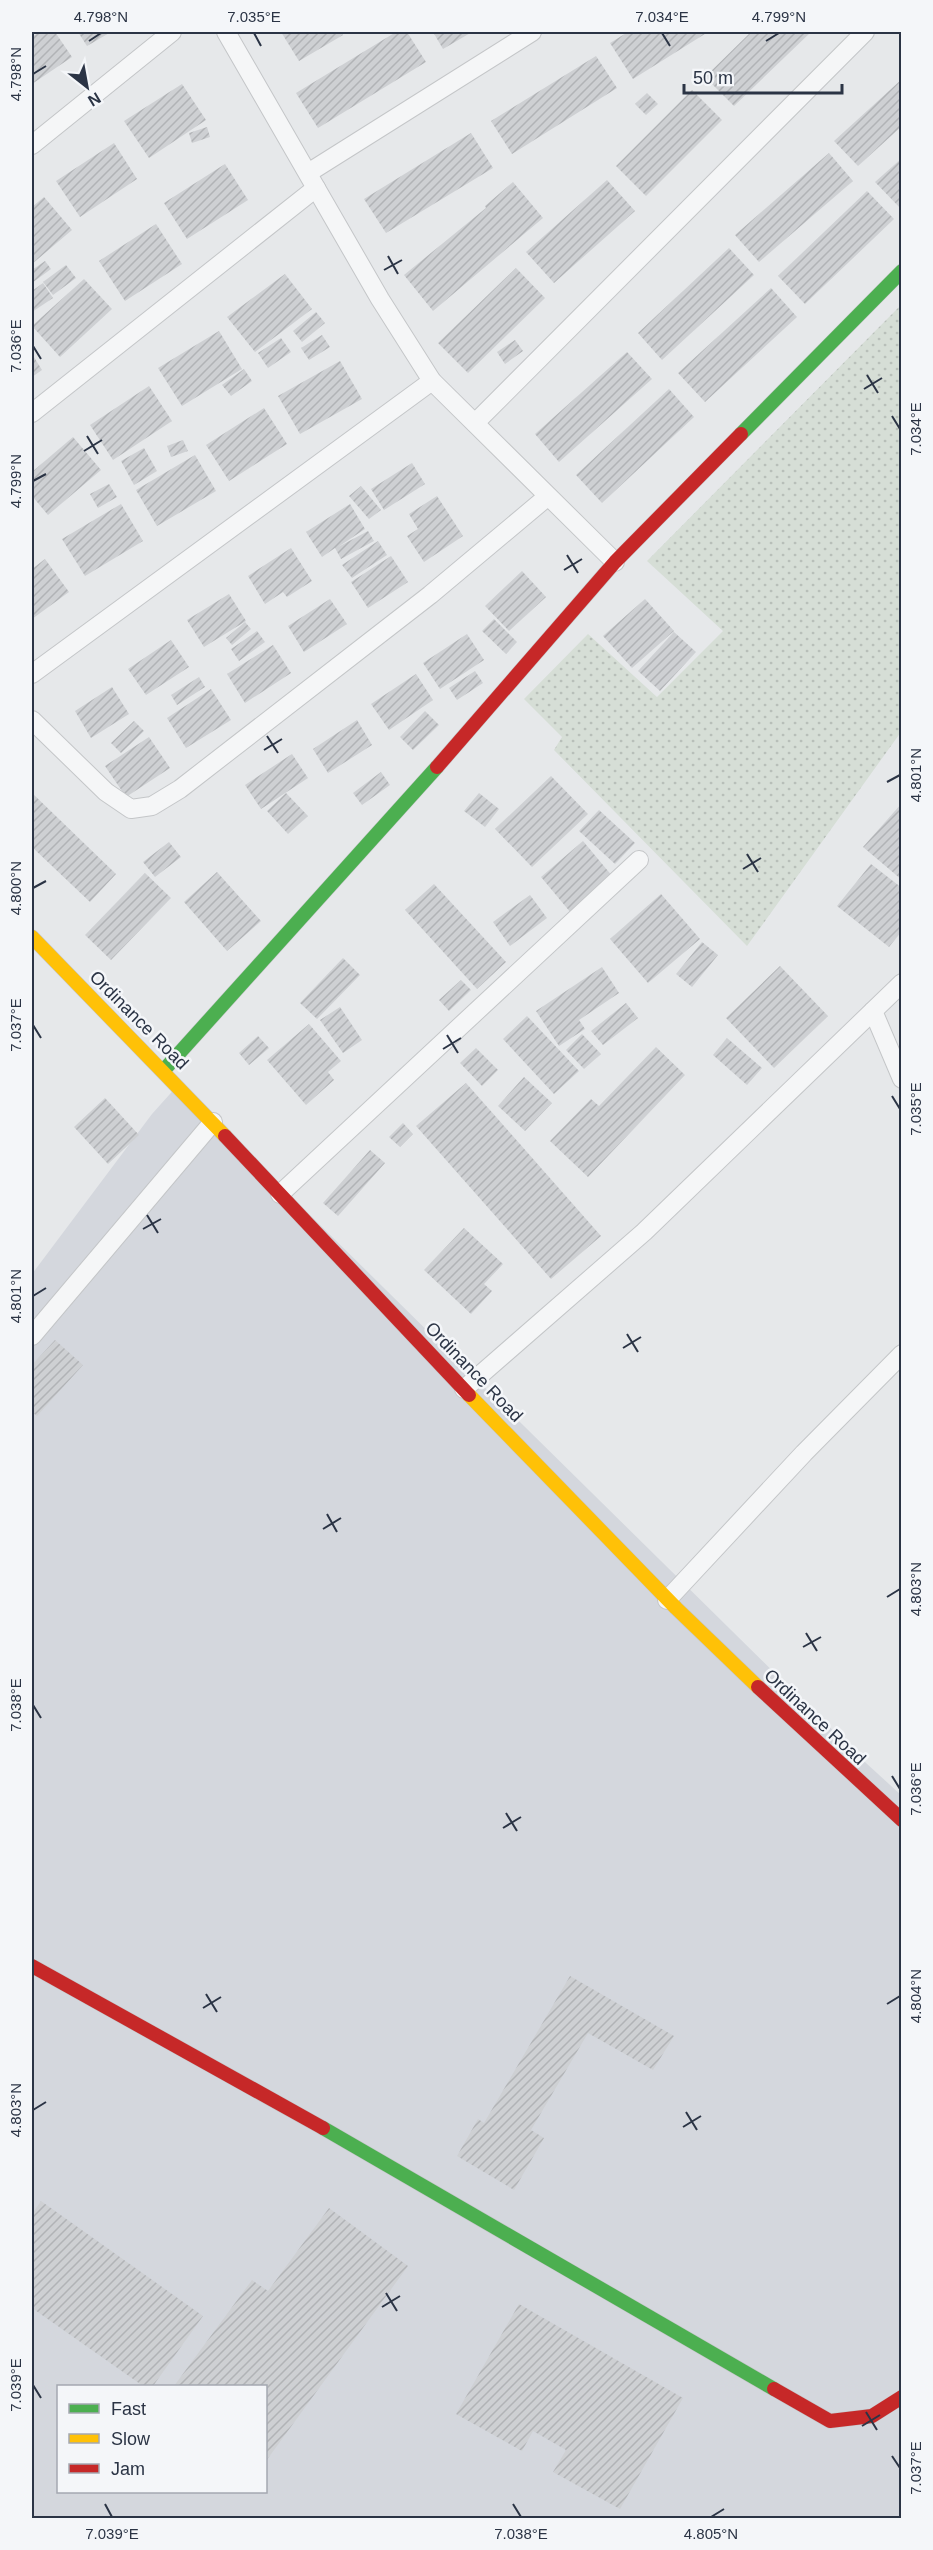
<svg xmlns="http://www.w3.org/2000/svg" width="933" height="2550" font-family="Arial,sans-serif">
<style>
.built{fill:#d4d7dd;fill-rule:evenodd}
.grass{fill:url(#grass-dots)}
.building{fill:url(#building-hatch)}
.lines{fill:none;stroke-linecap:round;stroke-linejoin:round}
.street-casing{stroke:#c4c6c8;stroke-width:20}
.fast-casing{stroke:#c4c6c8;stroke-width:15}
.slow-casing{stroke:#c4c6c8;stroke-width:15}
.jam-casing{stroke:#c4c6c8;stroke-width:15}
.street{stroke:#f5f6f7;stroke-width:18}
.fast{stroke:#4caf50;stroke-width:14}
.slow{stroke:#ffc107;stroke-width:14}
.jam{stroke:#c62828;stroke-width:14}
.ticks{fill:none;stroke:#2b3445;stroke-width:2}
.labels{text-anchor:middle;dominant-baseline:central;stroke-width:5;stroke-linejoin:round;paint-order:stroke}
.street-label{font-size:18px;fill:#2b3445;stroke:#f4f6f9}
.neatline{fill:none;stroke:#2b3445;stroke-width:2}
.ticks-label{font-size:15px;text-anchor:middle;fill:#2b3445}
</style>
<defs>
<pattern id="grass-dots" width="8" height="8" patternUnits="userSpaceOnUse" patternTransform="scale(1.5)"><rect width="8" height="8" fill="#d6ded6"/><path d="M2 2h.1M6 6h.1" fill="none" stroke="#b8bfb9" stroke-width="1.8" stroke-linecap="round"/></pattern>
<pattern id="building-hatch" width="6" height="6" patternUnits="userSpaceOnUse" patternTransform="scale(1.5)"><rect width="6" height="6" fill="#ced0d3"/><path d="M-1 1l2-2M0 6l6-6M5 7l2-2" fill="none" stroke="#b1b3b6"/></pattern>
</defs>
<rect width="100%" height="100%" fill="#e6e8ea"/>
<path class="built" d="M178,1085L866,1763L901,1795V2518H32V1274L152,1114ZM58,2386H266V2492H58Z"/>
<polygon class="grass" points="901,305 901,732 747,946 554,750 562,737 524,699 588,634 657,697 723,631 647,561"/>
<g class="building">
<polygon points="39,32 55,32 72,57 32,84 32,37"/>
<polygon points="78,32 111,32 87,46"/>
<polygon points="281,32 341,32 343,35 299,61"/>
<polygon points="396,32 407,32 426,62 318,128 296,93"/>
<polygon points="433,32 472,32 443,49"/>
<polygon points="628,32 708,32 633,79 610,43"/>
<polygon points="751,32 811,32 734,106 705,77"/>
<polygon points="596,56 617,88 512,154 491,121"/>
<polygon points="902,79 902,126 858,166 834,141"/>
<polygon points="182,84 206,120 149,158 124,121"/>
<polygon points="692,90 722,120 646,196 616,166"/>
<polygon points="647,93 658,104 646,115 635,104"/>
<polygon points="207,127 210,137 192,143 189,133"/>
<polygon points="471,133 493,168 386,233 364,199"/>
<polygon points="114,143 137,179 80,217 56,181"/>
<polygon points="829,153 853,181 759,262 735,235"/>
<polygon points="902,158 902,210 875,182"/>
<polygon points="225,164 248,200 187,239 164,203"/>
<polygon points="607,180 635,211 554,283 526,252"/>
<polygon points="513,182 543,218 433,311 404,275 486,208 485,206"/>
<polygon points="867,191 894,219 805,304 778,276"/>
<polygon points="44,197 72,230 32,264 32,207"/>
<polygon points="156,224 182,264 125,301 99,261"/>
<polygon points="729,248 754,275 662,360 638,333"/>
<polygon points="45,261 51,269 32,283 32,270"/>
<polygon points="66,265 76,278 53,295 43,282"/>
<polygon points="516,268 545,298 468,373 438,343"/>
<polygon points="285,274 312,309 255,352 227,317"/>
<polygon points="84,279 112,309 60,357 32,326"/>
<polygon points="43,283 53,298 32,312 32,291"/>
<polygon points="771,288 797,317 705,402 678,373"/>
<polygon points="316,312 325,323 302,342 293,331"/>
<polygon points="219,331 242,369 182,406 158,368"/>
<polygon points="322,335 330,347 309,360 301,348"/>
<polygon points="281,338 291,352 268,368 258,353"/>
<polygon points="515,340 523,351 505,364 497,352"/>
<polygon points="627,352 652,379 559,462 535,434"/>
<polygon points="32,354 42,370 32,377"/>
<polygon points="340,361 362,399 300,434 278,396"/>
<polygon points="244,369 252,381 231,396 222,385"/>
<polygon points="149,386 172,421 113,460 90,425"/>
<polygon points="669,389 694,417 602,503 576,475"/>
<polygon points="264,408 287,444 229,481 206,445"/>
<polygon points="73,437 101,470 48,515 32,496 32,472"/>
<polygon points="183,440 188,451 171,457 167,446"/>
<polygon points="144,448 157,471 134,485 121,461"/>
<polygon points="195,455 216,491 157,526 136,490"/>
<polygon points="412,463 425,484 384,510 371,489"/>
<polygon points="109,484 117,497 98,508 90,494"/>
<polygon points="361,486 381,510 369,519 349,496"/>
<polygon points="437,496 463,536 424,562 407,536 418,529 409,514"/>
<polygon points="121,504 143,541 85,576 62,539"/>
<polygon points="350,504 365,529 338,547 368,531 374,541 341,559 335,548 322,557 306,532"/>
<polygon points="378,541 387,555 352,578 342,565"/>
<polygon points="291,548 312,581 287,597 283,592 265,604 248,576"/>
<polygon points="391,556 408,582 368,608 351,582"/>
<polygon points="45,559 69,592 32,619 32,569"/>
<polygon points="522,571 546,597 509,631 485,606"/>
<polygon points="229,594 246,621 204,647 187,620"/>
<polygon points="330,599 347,624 304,652 288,626"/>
<polygon points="645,599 674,631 632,668 603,636"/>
<polygon points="494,619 517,642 506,654 482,631"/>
<polygon points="245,622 251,629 232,645 226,638"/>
<polygon points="257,631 265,642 239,661 231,649"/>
<polygon points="674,632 696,652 660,691 638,671"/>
<polygon points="467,634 484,660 440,689 423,663"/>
<polygon points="171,640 189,667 146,695 128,669"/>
<polygon points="273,645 291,673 245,703 227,674"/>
<polygon points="475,671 483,683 457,700 449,688"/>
<polygon points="416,674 433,700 389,730 371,704"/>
<polygon points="199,677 205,687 177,705 171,695"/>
<polygon points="112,687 129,714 91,738 75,711"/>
<polygon points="211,689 231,720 186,748 167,718"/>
<polygon points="425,711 439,725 413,750 400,737"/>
<polygon points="357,720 372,745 328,773 313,749"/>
<polygon points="134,721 144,731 121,753 111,743"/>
<polygon points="149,737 170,768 126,797 105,766"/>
<polygon points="292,754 308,778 261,809 245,785"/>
<polygon points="381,772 390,785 362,805 353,793"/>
<polygon points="551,776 588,814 532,867 495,829"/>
<polygon points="32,793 116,874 90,902 32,847"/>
<polygon points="286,793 308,816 288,834 267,811"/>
<polygon points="479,793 499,809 485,827 464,811"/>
<polygon points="902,803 902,880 863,847"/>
<polygon points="599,810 635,843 615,864 579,831"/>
<polygon points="583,841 613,877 571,913 541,877"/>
<polygon points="169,842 181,857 155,877 143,862"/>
<polygon points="871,864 902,888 902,931 889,947 837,906"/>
<polygon points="217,872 261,921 227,951 184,902"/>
<polygon points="145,873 171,898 111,960 85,935"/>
<polygon points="434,884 506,962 477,989 405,910"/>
<polygon points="661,894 700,939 648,983 610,939"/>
<polygon points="530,895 547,918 510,946 493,922"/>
<polygon points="702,942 718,955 692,987 676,974"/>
<polygon points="343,958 360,975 317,1019 300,1003"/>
<polygon points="780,966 828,1016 774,1068 726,1018"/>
<polygon points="602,967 619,993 579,1020 585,1029 559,1046 536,1011"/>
<polygon points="461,980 471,990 449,1011 439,1000"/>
<polygon points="626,1003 638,1018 603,1045 591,1031"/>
<polygon points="340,1007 362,1040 343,1053 320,1020"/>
<polygon points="527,1016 579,1071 554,1094 503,1039"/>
<polygon points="309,1024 341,1061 328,1072 334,1080 306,1105 267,1060"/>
<polygon points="582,1034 601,1054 584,1069 566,1050"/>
<polygon points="258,1036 269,1048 249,1065 239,1053"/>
<polygon points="727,1038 762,1068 747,1085 713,1055"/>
<polygon points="656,1047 685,1075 588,1177 550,1141 591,1099 599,1106"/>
<polygon points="476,1048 498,1070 482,1086 460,1063"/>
<polygon points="524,1077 552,1103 525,1131 498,1106"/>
<polygon points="466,1083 601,1236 551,1279 416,1126"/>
<polygon points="105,1098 139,1135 108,1164 74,1127"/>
<polygon points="403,1123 413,1134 400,1147 389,1137"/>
<polygon points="370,1150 385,1163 338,1216 323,1203"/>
<polygon points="464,1228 503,1264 484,1284 492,1291 471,1314 424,1270"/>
<polygon points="55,1340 83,1365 37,1416 32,1412 32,1365"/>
<polygon points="570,1976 674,2036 653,2070 588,2033 531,2130 544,2138 514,2190 457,2156 478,2119 484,2123"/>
<polygon points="41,2201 203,2316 153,2386 143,2386 32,2308 32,2214"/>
<polygon points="329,2208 408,2266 266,2461 266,2386 174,2386 252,2280 268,2291"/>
<polygon points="519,2304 683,2398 620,2509 553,2472 566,2450 533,2431 522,2451 456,2414"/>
</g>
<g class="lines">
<g class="street-casing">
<g id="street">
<polyline points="226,32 380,299 432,381 615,562"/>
<polyline points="32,145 172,32"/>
<polyline points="308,173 532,32"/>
<polyline points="32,413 316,188"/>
<polyline points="475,423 865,32"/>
<polyline points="32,674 432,381"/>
<polyline points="32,720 106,792 131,809 152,806 180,789 430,595 547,497"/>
<polyline points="873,1011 902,1079"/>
<polyline points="280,1194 639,860"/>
<polyline points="32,1336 213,1122"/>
<polyline points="464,1389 644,1232 902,983"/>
<polyline points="667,1600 804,1453 902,1354"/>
</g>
</g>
<g class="fast-casing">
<g id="fast">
<polyline points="741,434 902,271"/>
<polyline points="164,1070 437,767"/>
<polyline points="323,2128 774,2389"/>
</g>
</g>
<g class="slow-casing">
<g id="slow">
<polyline points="32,937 225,1136"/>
<polyline points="469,1395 676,1608 758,1687"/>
</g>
</g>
<g class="jam-casing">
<g id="jam">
<polyline points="437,767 615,562 741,434"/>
<polyline points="225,1136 469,1395"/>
<polyline points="758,1687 902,1820"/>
<polyline points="32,1966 323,2128"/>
<polyline points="774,2389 830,2421 872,2416 902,2397"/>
</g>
</g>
<use href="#street" class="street"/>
<use href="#fast" class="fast"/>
<use href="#slow" class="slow"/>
<use href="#jam" class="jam"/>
</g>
<path class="ticks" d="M254,33L261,46M662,33L670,46M89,41L101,33M766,41L779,33M33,74L46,66M388,256L398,274M384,270L402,260M33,346L41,359M867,375L878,393M864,389L882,378M892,416L900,429M87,436L98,454M84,451L102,440M33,481L46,474M567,555L578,573M564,570L582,559M267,736L278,753M264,750L282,739M887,782L900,775M747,854L758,872M743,869L761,858M33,888L46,881M33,1025L41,1038M447,1035L458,1053M443,1049L461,1038M892,1096L900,1109M147,1215L158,1233M143,1229L161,1219M33,1296L46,1288M627,1334L638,1352M623,1348L641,1337M327,1514L337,1532M323,1529L341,1518M887,1597L900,1589M806,1633L817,1651M803,1647L821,1637M33,1705L41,1718M892,1776L900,1789M506,1813L517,1831M503,1828L521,1817M206,1994L217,2012M887,2004L900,1996M203,2008L221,1997M33,2110L46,2102M686,2112L697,2130M683,2127L701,2116M386,2293L397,2311M382,2307L400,2296M33,2385L41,2398M866,2412L877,2430M862,2426L880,2415M892,2456L900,2468M105,2504L112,2517M513,2504L521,2517M711,2517L724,2509"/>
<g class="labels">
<g class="street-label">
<text transform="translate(139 1020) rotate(45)">Ordinance Road</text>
<text transform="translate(474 1372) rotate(46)">Ordinance Road</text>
<text transform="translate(815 1717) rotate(43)">Ordinance Road</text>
</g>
</g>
<rect width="933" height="2550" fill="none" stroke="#f4f6f9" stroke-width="66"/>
<rect x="57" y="2385" width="210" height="108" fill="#f4f6f9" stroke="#a4a8b1" stroke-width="1.5"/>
<rect x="69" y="2404" width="30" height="9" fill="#4caf50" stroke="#a4a8b1" stroke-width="1.5"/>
<text x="111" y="2415" font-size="18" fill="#2b3445">Fast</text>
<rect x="69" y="2434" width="30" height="9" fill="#ffc107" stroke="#a4a8b1" stroke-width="1.5"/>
<text x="111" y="2445" font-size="18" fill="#2b3445">Slow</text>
<rect x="69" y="2464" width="30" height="9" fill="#c62828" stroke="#a4a8b1" stroke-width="1.5"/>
<text x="111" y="2475" font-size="18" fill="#2b3445">Jam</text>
<g transform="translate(87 87) rotate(149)" stroke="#f4f6f9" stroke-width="4.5" paint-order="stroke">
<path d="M0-4.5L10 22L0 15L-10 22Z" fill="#2b3445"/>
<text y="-9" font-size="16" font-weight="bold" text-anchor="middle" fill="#2b3445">N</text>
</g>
<path d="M684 84v9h158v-9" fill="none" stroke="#2b3445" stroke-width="3"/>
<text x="693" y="84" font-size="18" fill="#2b3445" stroke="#f4f6f9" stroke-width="4.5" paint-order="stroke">50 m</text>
<rect x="33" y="33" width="867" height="2484" class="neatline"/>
<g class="ticks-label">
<text x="101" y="22">4.798°N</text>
<text x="254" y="22">7.035°E</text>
<text x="662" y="22">7.034°E</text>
<text x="779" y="22">4.799°N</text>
<text transform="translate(16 74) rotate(-90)" y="5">4.798°N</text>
<text transform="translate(16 346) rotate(-90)" y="5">7.036°E</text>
<text transform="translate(916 429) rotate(-90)" y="5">7.034°E</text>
<text transform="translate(16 481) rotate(-90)" y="5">4.799°N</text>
<text transform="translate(916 775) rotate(-90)" y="5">4.801°N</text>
<text transform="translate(16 888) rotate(-90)" y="5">4.800°N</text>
<text transform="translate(16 1025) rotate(-90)" y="5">7.037°E</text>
<text transform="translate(916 1109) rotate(-90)" y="5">7.035°E</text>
<text transform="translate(16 1296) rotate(-90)" y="5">4.801°N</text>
<text transform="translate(916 1589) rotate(-90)" y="5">4.803°N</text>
<text transform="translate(16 1705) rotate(-90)" y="5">7.038°E</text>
<text transform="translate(916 1789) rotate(-90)" y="5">7.036°E</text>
<text transform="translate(916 1996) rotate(-90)" y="5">4.804°N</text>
<text transform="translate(16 2110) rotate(-90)" y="5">4.803°N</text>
<text transform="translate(16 2385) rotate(-90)" y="5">7.039°E</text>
<text transform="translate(916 2468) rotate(-90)" y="5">7.037°E</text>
<text x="112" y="2539">7.039°E</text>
<text x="521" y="2539">7.038°E</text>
<text x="711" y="2539">4.805°N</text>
</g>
</svg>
